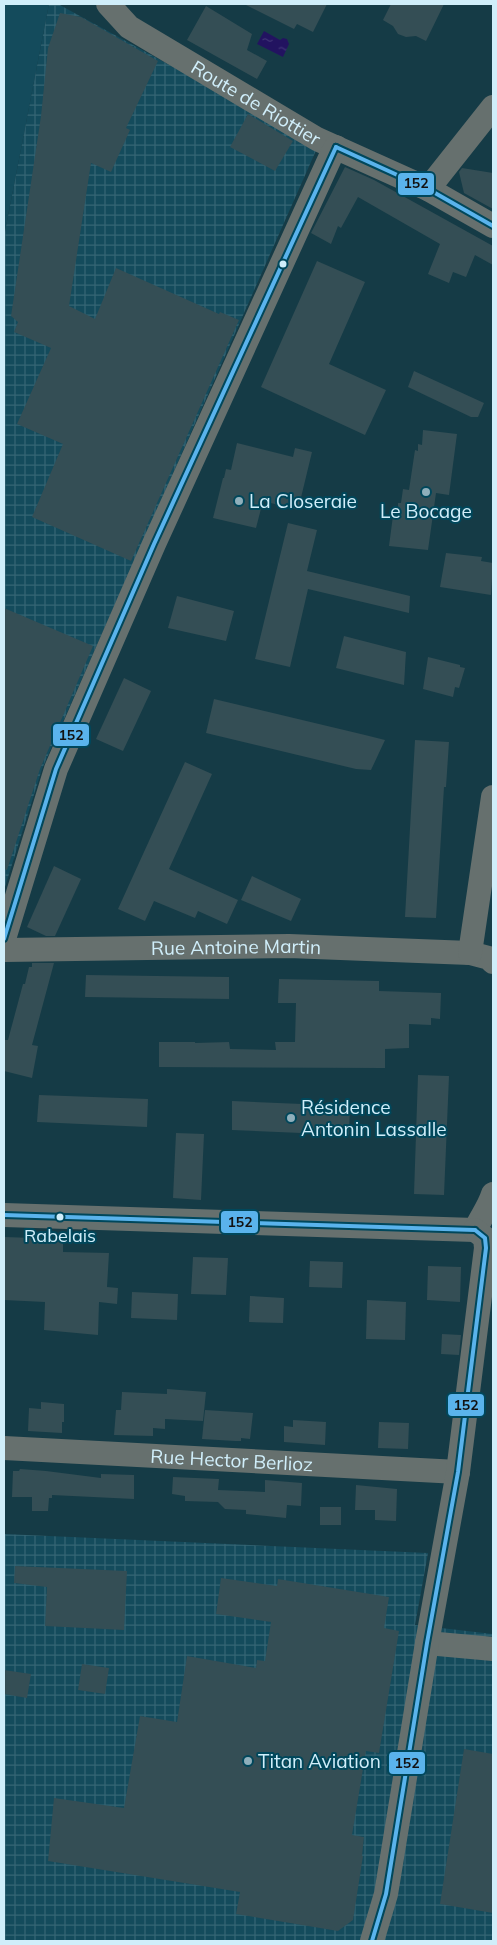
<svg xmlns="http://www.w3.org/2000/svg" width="497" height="1945" font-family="Mulish,sans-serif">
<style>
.built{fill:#144b5c}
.industrial{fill:url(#industrial-grid)}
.water{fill:url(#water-ripples)}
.building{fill:#344e55}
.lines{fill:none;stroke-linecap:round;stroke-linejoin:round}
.street{stroke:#66706e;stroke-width:24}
.bus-1-casing{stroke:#00475b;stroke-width:8}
.bus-1{stroke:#5ab3ec;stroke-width:4}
.bus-dot{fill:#d0eefa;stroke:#00475b;stroke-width:2}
.poi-dot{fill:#8fafbb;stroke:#00475b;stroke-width:2}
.labels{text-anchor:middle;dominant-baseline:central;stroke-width:4;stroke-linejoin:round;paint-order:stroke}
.bus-label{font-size:18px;fill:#d0eefa;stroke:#00475b}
.street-label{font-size:19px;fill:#d0eefa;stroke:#00475b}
.poi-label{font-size:19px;fill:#d0eefa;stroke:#00475b;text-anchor:start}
.line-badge{stroke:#00475b;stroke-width:2}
.pale-badge-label{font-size:14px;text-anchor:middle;font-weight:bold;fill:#111}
</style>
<defs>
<pattern id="industrial-grid" width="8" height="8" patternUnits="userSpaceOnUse" patternTransform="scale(1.25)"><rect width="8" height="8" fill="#144b5c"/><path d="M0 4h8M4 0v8" fill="none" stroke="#356574"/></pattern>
<pattern id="water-ripples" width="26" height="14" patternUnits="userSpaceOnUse" patternTransform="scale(1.25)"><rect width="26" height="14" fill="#221360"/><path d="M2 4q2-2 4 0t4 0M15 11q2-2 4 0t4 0" fill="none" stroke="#413678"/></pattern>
</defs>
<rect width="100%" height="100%" fill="#153b46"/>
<polygon class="built" points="4,4 49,4 4,237"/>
<g class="industrial">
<polygon points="49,4 58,4 318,146 42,769 4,890 4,237"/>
<polygon points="4,1534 428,1553 415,1625 493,1634 493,1941 4,1941"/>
</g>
<polygon class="water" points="264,31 280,40 283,38 287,39 289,44 283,57 257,44"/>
<g class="building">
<polygon points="244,4 327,4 313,32 297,24 294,29"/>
<polygon points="391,4 444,4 426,41 416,36 406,37 398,34 393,26 383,20"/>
<polygon points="206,6 252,34 247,50 267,61 257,79 187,40"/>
<polygon points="60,13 81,17 158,61 126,128 130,130 111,172 91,163 69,306 95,319 116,268 219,314 220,312 239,320 131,561 32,517 63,444 17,424 51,348 14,332 18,322 11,316 41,116 48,48"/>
<polygon points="248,114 293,141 275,171 230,147"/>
<polygon points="345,167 374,180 493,246 493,265 475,255 466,277 453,272 449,283 428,274 440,244 358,197 341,228 338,226 331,244 311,233"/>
<polygon points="462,168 493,173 493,209 464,193 459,172"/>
<polygon points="317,261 365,282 329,364 386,390 365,435 261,387"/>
<polygon points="414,371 484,403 478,417 471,417 408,387"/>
<polygon points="423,430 457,434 449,495 436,493 428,550 389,546 394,508 398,509 398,503 401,503 403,489 409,490 415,450 418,451 418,444 422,445"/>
<polygon points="237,443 293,457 295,448 312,452 298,510 263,501 256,528 213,518 223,478 224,478 226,469 231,470"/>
<polygon points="288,523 317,530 307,571 410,596 409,613 308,589 290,667 255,659"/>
<polygon points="446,553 482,557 481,561 493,563 491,595 440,587"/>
<polygon points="177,596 234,611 226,641 168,628"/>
<polygon points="4,608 93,646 40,769 7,870 4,869"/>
<polygon points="344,636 406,652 404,685 336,668"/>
<polygon points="428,657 460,665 460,667 465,668 459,688 455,687 453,697 423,689"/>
<polygon points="124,678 151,691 123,751 96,739"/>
<polygon points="214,699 365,735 385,740 371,770 356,769 206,733"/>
<polygon points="415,740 449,742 446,787 444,787 436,918 405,917"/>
<polygon points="185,762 212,774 169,869 238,900 227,924 198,911 195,918 154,901 145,921 118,909"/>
<polygon points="54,866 81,879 55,936 46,936 27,927"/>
<polygon points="252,876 301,899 291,921 241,900"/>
<polygon points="32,963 54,963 32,1045 38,1046 32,1078 4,1071 4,1040 8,1040 23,984 25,984 29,967 32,967"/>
<polygon points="86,975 229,977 229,999 85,997"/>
<polygon points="279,979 379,981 379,991 441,993 440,1019 431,1018 431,1025 409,1024 409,1048 385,1049 385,1068 159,1067 159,1042 195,1042 195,1043 229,1042 230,1049 276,1050 275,1042 295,1042 296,1003 278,1003"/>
<polygon points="418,1075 449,1076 444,1195 414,1194"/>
<polygon points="39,1095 148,1099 147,1127 37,1122"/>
<polygon points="232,1101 350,1106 349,1135 232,1130"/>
<polygon points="176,1133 204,1134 201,1200 173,1198"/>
<polygon points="4,1237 63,1239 63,1252 109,1253 107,1287 118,1288 117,1304 99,1302 98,1335 44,1330 45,1302 4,1300"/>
<polygon points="193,1257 228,1258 226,1295 191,1294"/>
<polygon points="310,1261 343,1262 342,1288 309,1287"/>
<polygon points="428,1266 461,1267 460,1302 427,1300"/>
<polygon points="132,1292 178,1294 177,1320 131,1318"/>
<polygon points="250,1296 284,1298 283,1323 249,1322"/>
<polygon points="367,1300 406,1302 405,1340 366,1339"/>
<polygon points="442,1334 461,1335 459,1355 441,1354"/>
<polygon points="167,1389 206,1392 203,1421 165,1419 165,1429 153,1428 153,1436 114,1435 116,1410 121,1410 122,1392 167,1394"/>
<polygon points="41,1402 64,1404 64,1422 62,1422 62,1433 28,1431 29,1408 41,1409"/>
<polygon points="205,1410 253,1413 250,1439 241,1438 241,1441 235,1441 202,1439"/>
<polygon points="293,1420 326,1422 325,1445 284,1442 284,1426 293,1427"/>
<polygon points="379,1422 409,1423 408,1449 378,1448"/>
<polygon points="20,1469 46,1471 101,1478 101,1474 134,1475 134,1499 52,1495 52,1498 49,1498 48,1511 32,1511 32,1497 12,1497 13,1471 19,1471"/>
<polygon points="173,1477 219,1479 218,1490 265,1492 265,1480 302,1483 301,1506 287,1505 286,1518 246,1514 246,1510 225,1509 218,1502 185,1501 185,1496 172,1494"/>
<polygon points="356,1485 397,1489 396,1521 375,1520 375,1510 355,1510"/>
<rect x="320" y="1507" width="21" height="18"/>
<polygon points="15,1566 127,1571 124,1630 45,1626 47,1587 14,1583"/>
<polygon points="221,1578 277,1586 278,1579 389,1597 384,1628 399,1631 379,1753 366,1751 352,1835 364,1837 362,1856 363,1856 353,1920 338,1931 236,1914 240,1892 48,1861 54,1798 124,1808 140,1716 177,1722 187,1656 256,1668 257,1660 265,1661 271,1622 216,1614"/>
<polygon points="82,1664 109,1668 105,1694 78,1690"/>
<polygon points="4,1670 31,1674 27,1698 4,1694"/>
<polygon points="464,1749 493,1754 493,1913 440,1904"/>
</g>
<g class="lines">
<g class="street">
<path id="s1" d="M108,4L129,27L317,139L428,189L493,226"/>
<polyline points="428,189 493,107"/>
<polyline points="4,939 56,769 154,544 330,158 336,147"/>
<path id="s2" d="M4,950L289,946L470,953L489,958L493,962"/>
<polyline points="470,953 493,797"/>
<polyline points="4,1215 475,1230"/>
<path d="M475,1230C481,1217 489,1207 493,1194"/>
<path id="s3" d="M4,1448L458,1472"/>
<polyline points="427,1643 493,1649"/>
<polyline points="372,1941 386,1894 427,1643 458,1472 486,1248 485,1238 475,1230"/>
</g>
<g class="bus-1-casing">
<g id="bus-1">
<polyline points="336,147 428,189 493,226"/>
<polyline points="4,939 56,769 154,544 336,147"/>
<polyline points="4,1215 475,1230"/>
<polyline points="372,1941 386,1894 427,1643 458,1472 486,1248 485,1238 475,1230"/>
</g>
</g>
<use href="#bus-1" class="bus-1"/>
</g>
<g class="bus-dot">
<circle cx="283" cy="264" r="4.5"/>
<circle cx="60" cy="1217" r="4.5"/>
</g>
<g class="poi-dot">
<circle cx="426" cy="492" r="5"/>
<circle cx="239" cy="501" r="5"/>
<circle cx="291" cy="1118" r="5"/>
<circle cx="248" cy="1761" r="5"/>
</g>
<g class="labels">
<g class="bus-label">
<text x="60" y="1235">Rabelais</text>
</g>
<g class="street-label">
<text stroke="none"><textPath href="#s1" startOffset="179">Route de Riottier</textPath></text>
<text stroke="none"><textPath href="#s2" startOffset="232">Rue Antoine Martin</textPath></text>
<text stroke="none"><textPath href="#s3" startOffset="228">Rue Hector Berlioz</textPath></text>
</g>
<g class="poi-label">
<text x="249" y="501">La Closeraie</text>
<text x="426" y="511" text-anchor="middle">Le Bocage</text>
<text x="301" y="1107">Résidence<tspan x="301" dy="22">Antonin Lassalle</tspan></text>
<text x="258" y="1761">Titan Aviation</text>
</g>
</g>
<g class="line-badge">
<rect x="397" y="172" width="38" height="24" rx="5" fill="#5ab3ec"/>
<rect x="52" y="723" width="38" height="24" rx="5" fill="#5ab3ec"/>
<rect x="220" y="1210" width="39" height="24" rx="5" fill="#5ab3ec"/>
<rect x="447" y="1393" width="38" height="24" rx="5" fill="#5ab3ec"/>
<rect x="388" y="1751" width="38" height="24" rx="5" fill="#5ab3ec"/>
</g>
<g class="pale-badge-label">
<text x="416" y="188">152</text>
<text x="71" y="740">152</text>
<text x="240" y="1227">152</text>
<text x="466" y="1410">152</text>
<text x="407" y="1768">152</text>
</g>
<rect width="497" height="1945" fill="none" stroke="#d0eefa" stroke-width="10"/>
</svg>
